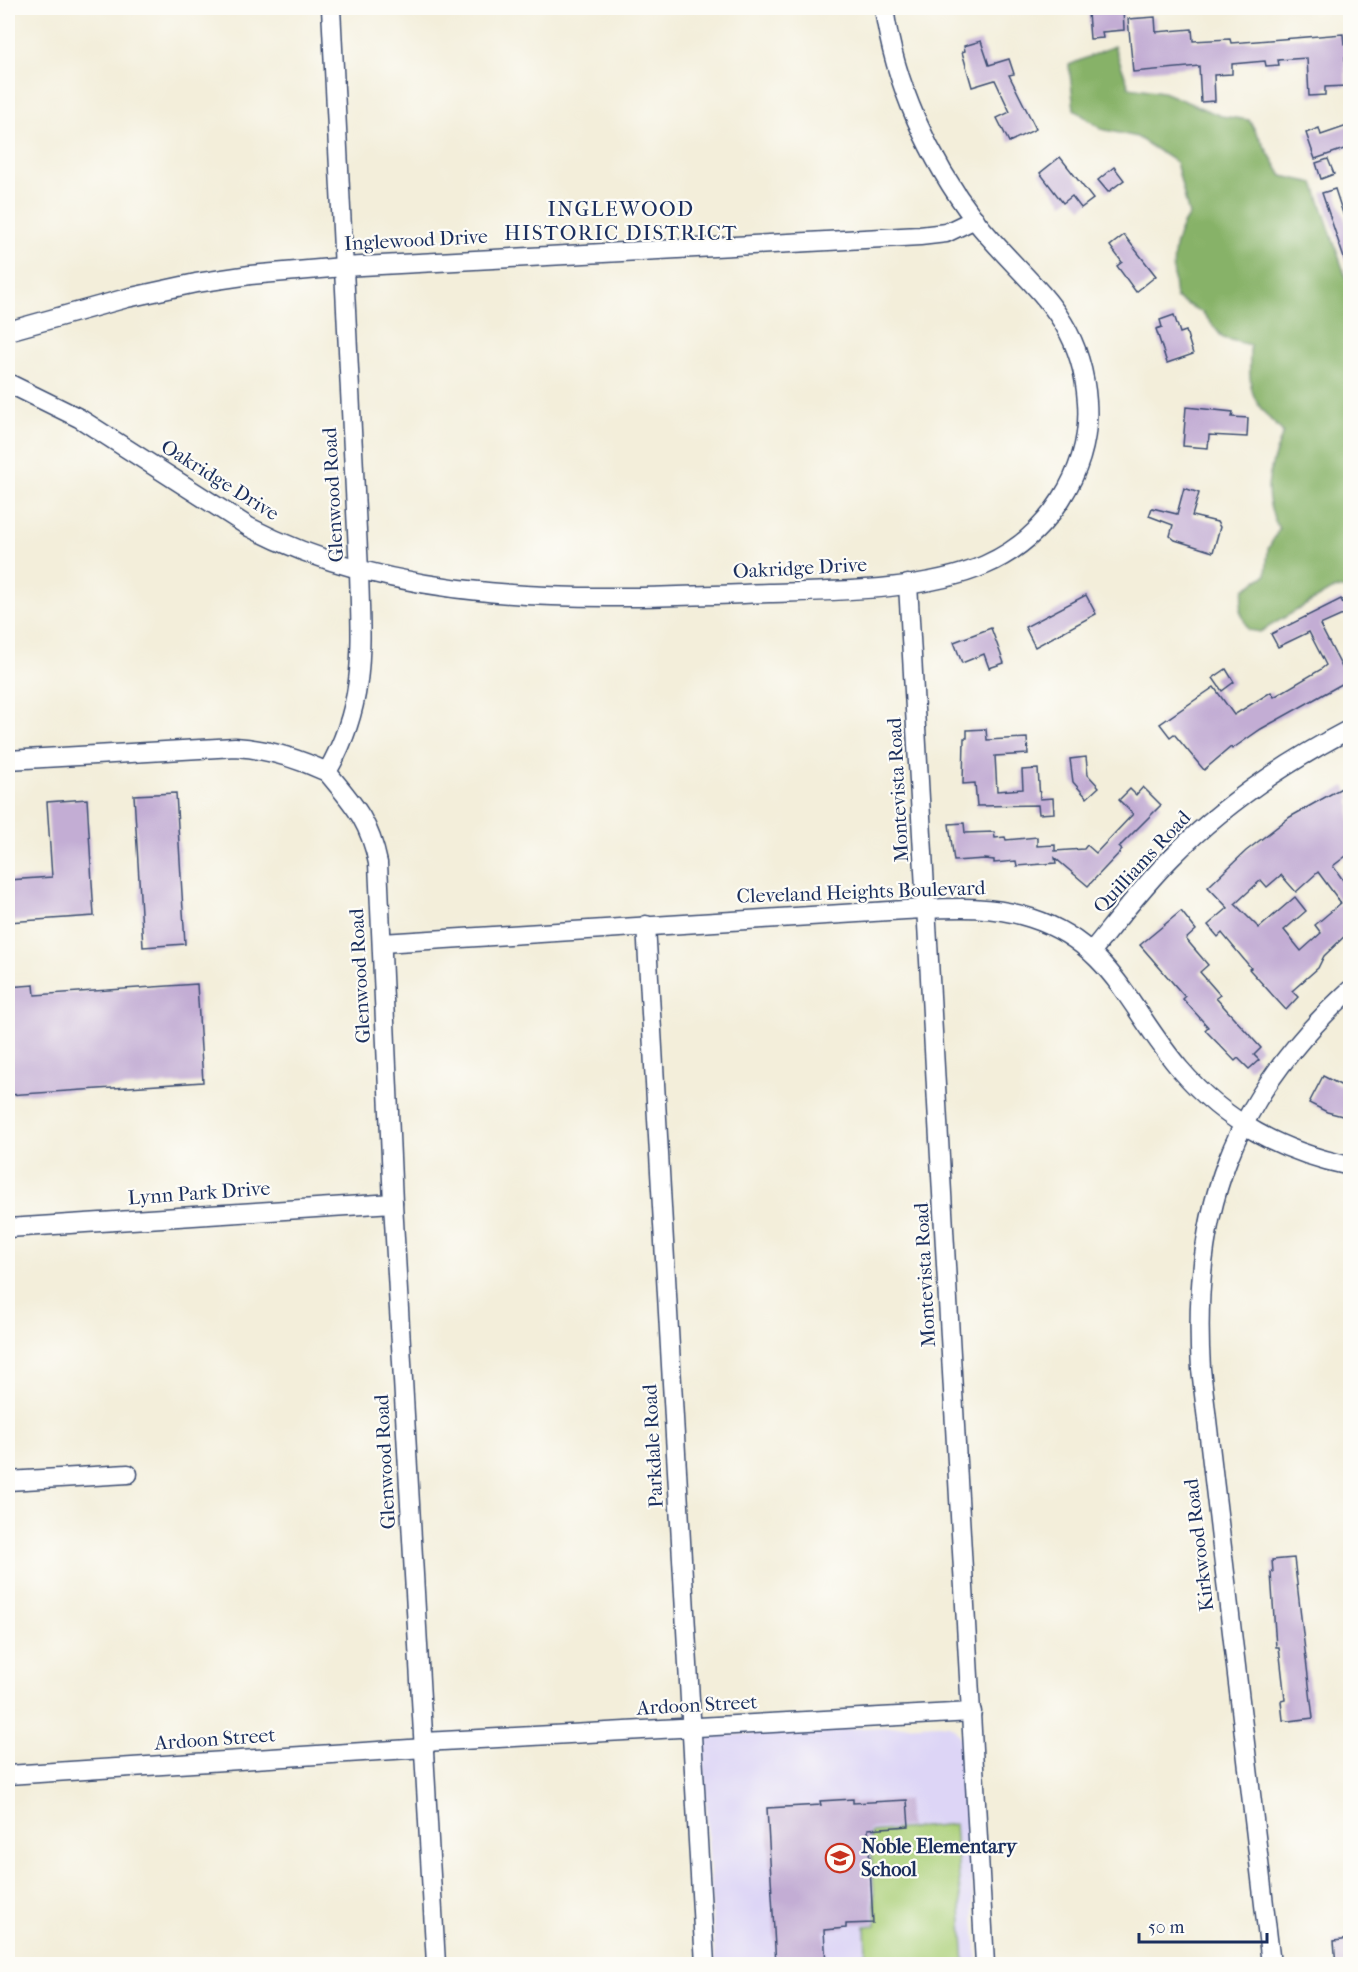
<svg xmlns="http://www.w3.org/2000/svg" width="1358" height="1972" font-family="'IM FELL French Canon',serif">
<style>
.built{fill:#ddd5f6}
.green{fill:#aacf78;stroke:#627f6b;stroke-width:1.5}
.forest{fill:#87b268;stroke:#517063;stroke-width:1.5}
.building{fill:#c3add4;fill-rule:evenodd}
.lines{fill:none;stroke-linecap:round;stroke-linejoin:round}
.minor-casing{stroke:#3b4c71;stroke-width:21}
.minor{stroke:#fff;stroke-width:18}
.labels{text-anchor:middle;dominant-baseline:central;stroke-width:4.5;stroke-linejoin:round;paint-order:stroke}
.street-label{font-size:20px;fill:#1b2f5e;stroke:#fdfcf7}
.poi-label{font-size:20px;font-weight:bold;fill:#1b2f5e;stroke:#fdfcf7;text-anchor:start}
.neighbourhood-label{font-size:21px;letter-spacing:1.5px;fill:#1b2f5e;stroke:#fdfcf7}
</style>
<rect width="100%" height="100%" fill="#fdfcf7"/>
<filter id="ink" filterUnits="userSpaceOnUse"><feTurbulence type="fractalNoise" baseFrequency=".0167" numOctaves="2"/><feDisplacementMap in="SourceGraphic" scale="12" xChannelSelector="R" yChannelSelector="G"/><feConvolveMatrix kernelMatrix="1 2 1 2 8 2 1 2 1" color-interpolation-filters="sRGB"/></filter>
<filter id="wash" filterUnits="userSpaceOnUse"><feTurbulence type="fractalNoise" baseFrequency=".008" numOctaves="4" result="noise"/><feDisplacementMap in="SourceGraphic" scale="24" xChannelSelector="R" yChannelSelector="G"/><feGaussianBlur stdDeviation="1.35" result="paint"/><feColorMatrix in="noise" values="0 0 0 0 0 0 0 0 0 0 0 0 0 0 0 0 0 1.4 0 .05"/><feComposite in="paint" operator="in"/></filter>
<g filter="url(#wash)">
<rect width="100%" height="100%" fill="#f3eeda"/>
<polygon class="built" points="939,1724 949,1725 955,1729 964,1743 977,1964 715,1964 703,1746 706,1738 710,1736"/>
<polygon class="green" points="955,1824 965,1964 861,1964 861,1955 866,1952 865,1926 876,1925 870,1832"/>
<path class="forest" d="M1114,46L1129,87L1163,92L1221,116L1249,120L1282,176L1314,183L1350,290V587L1331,590L1260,632L1248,630L1240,610L1244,589L1266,575L1268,549L1279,529C1259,491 1270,470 1283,432C1248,399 1249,392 1250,345L1223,338L1203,313L1176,298C1172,268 1170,241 1189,215L1176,162L1137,137L1101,129L1074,109L1069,65Z"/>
<g id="blocks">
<g class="building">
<polygon points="1123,8 1124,30 1102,32 1103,38 1090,39 1088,13 1095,12 1095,10"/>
<polygon points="1155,17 1156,32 1192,29 1193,41 1230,39 1231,43 1343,34 1344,44 1350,44 1350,57 1345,57 1346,86 1325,87 1325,95 1309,96 1307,58 1278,60 1279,65 1266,66 1265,61 1232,64 1232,74 1214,75 1215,101 1201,102 1199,66 1133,72 1128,19"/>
<polygon points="981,41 989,65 1009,59 1014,74 1009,75 1036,129 1009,142 997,118 1010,112 995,80 972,87 962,52 965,51 964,46"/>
<polygon points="1350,125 1350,147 1315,159 1306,133 1319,128 1321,135"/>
<polygon points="1060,157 1093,199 1081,208 1072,196 1063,203 1040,173"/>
<polygon points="1328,159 1334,174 1321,179 1316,163"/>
<polygon points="1114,167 1124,180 1108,192 1098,180"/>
<polygon points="1335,189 1350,235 1350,270 1348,270 1322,193"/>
<polygon points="1124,235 1156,276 1136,292 1117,266 1122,262 1110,246"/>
<polygon points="1174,315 1180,333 1186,331 1193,354 1167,363 1156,329 1162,327 1160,320"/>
<polygon points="1186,407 1233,412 1232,417 1248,418 1247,437 1209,435 1208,448 1183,446"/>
<polygon points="1184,488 1199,493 1192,516 1217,522 1220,527 1213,552 1175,540 1170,536 1173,525 1149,516 1152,508 1177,514"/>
<polygon points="1086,595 1096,614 1035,647 1025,627"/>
<polygon points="1341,599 1347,613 1320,625 1348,679 1340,685 1261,729 1232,749 1231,747 1204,770 1174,734 1170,737 1160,724 1214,687 1234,715 1271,692 1274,697 1320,670 1326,665 1309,632 1278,647 1271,634"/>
<polygon points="991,628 1004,663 989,668 984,654 962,663 954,642"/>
<polygon points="1226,669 1234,682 1222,691 1213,678"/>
<polygon points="986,729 987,740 1027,738 1028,754 995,756 997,791 1023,789 1022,770 1038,769 1040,799 1053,798 1054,813 1039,814 1038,805 977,806 975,783 963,784 964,738 967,738 967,730"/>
<polygon points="1086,757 1088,775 1099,787 1087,798 1073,782 1070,759"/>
<path d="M1345,786L1350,795V853L1333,866L1350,890V931L1324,956L1318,968L1292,991L1298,997L1286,1010L1249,969L1251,968L1222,933L1218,937L1208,925L1228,908L1208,887L1246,851L1290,817ZM1318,872L1341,903L1315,925L1321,933L1301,951L1284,930L1306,911L1295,897L1259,928L1235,904L1261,880L1267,887L1281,875L1296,892Z"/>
<polygon points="1143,787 1161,805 1119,847 1122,850 1088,886 1055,858 1056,863 1017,866 1016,861 994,863 994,860 985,859 954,861 949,824 964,823 965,833 994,832 995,838 1005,837 1006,840 1037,837 1037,846 1055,845 1055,851 1084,849 1087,845 1096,853 1133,814 1119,800 1130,789 1136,795"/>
<polygon points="176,793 185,944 143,947 134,795"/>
<polygon points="87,799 94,916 8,922 8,880 52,877 47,802"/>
<polygon points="1181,911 1196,930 1186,939 1208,965 1200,972 1220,995 1216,998 1261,1048 1254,1055 1259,1060 1249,1069 1238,1058 1235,1061 1205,1030 1208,1027 1183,999 1185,997 1140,945"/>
<polygon points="197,984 203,1082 8,1095 8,987 34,985 35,995"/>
<polygon points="1323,1076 1350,1090 1350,1118 1327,1112 1309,1103"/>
<polygon points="1294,1558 1313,1718 1289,1721 1283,1720 1281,1701 1285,1700 1279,1647 1276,1647 1271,1573 1273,1572 1272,1560"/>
<polygon points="853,1799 853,1803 907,1800 909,1826 868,1829 873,1923 846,1924 846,1928 824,1930 826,1965 776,1965 767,1808 821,1805 820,1801"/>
<polygon points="1350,1939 1350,1965 1336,1965 1334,1941"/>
</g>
</g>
</g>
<g filter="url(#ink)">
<use href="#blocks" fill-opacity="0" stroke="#3b4c71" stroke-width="1.5"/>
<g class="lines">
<g class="minor-casing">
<g id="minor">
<path d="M331,8L359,571C361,647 367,703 327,772C354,805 369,820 378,863L393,1203L436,1964"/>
<polyline points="8,331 127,298 196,283 250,275 343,267 920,236 946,233 975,219"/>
<path d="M8,383L79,418L249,527C409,610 593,599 769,593C833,591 926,591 985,565C1047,538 1092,471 1087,402C1081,311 1025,284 975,220C929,160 894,82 884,8"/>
<polyline points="908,584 985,1964"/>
<path d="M8,760L235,747C269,749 297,758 327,772"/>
<polyline points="646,925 705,1964"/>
<path d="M382,943L905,910C948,908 989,904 1031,918C1112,944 1130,1011 1180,1069C1226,1123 1283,1152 1350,1166"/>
<path d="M1092,951C1118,919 1143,886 1172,857C1224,804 1285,763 1350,729"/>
<polyline points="8,1228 393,1203"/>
<polyline points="8,1481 128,1474"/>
<polyline points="424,1742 972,1712"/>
<polyline points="8,1775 425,1748"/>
<path d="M1271,1964L1201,1369C1191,1210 1232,1098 1350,990"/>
</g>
</g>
<use href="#minor" class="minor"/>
</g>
</g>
<defs>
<g id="school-ring" transform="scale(1.5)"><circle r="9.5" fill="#fdfcf7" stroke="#c8321e" stroke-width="1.5"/><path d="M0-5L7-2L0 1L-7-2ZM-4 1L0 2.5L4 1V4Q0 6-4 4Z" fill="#c8321e"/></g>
</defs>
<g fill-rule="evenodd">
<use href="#school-ring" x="840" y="1858"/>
</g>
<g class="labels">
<g class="street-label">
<text transform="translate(416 240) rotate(-3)">Inglewood Drive</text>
<text transform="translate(220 480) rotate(32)">Oakridge Drive</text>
<text transform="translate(333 495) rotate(-93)">Glenwood Road</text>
<text transform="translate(800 568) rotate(-3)">Oakridge Drive</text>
<text transform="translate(898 790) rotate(-93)">Montevista Road</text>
<text transform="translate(1142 862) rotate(-47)">Quilliams Road</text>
<text transform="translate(861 892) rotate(-2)">Cleveland Heights Boulevard</text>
<text transform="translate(360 976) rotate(-93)">Glenwood Road</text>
<text transform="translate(199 1193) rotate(-4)">Lynn Park Drive</text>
<text transform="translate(925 1275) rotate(-93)">Montevista Road</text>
<text transform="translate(653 1446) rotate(-93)">Parkdale Road</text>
<text transform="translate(385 1462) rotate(-93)">Glenwood Road</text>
<text transform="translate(1199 1545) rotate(-97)">Kirkwood Road</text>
<text transform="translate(697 1705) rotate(-3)">Ardoon Street</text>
<text transform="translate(215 1739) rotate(-4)">Ardoon Street</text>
</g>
<g class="poi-label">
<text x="861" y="1846">Noble Elementary<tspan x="861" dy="23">School</tspan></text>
</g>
<g class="neighbourhood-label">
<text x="621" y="209">INGLEWOOD<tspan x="621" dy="24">HISTORIC DISTRICT</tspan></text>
</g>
</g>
<rect width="1358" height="1972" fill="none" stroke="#fdfcf7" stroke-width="30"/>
<path d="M1139 1933v9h128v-9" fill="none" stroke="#1b2f5e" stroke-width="3"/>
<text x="1148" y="1933" font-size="18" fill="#1b2f5e" stroke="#fdfcf7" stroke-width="4.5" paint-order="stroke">50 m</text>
</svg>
